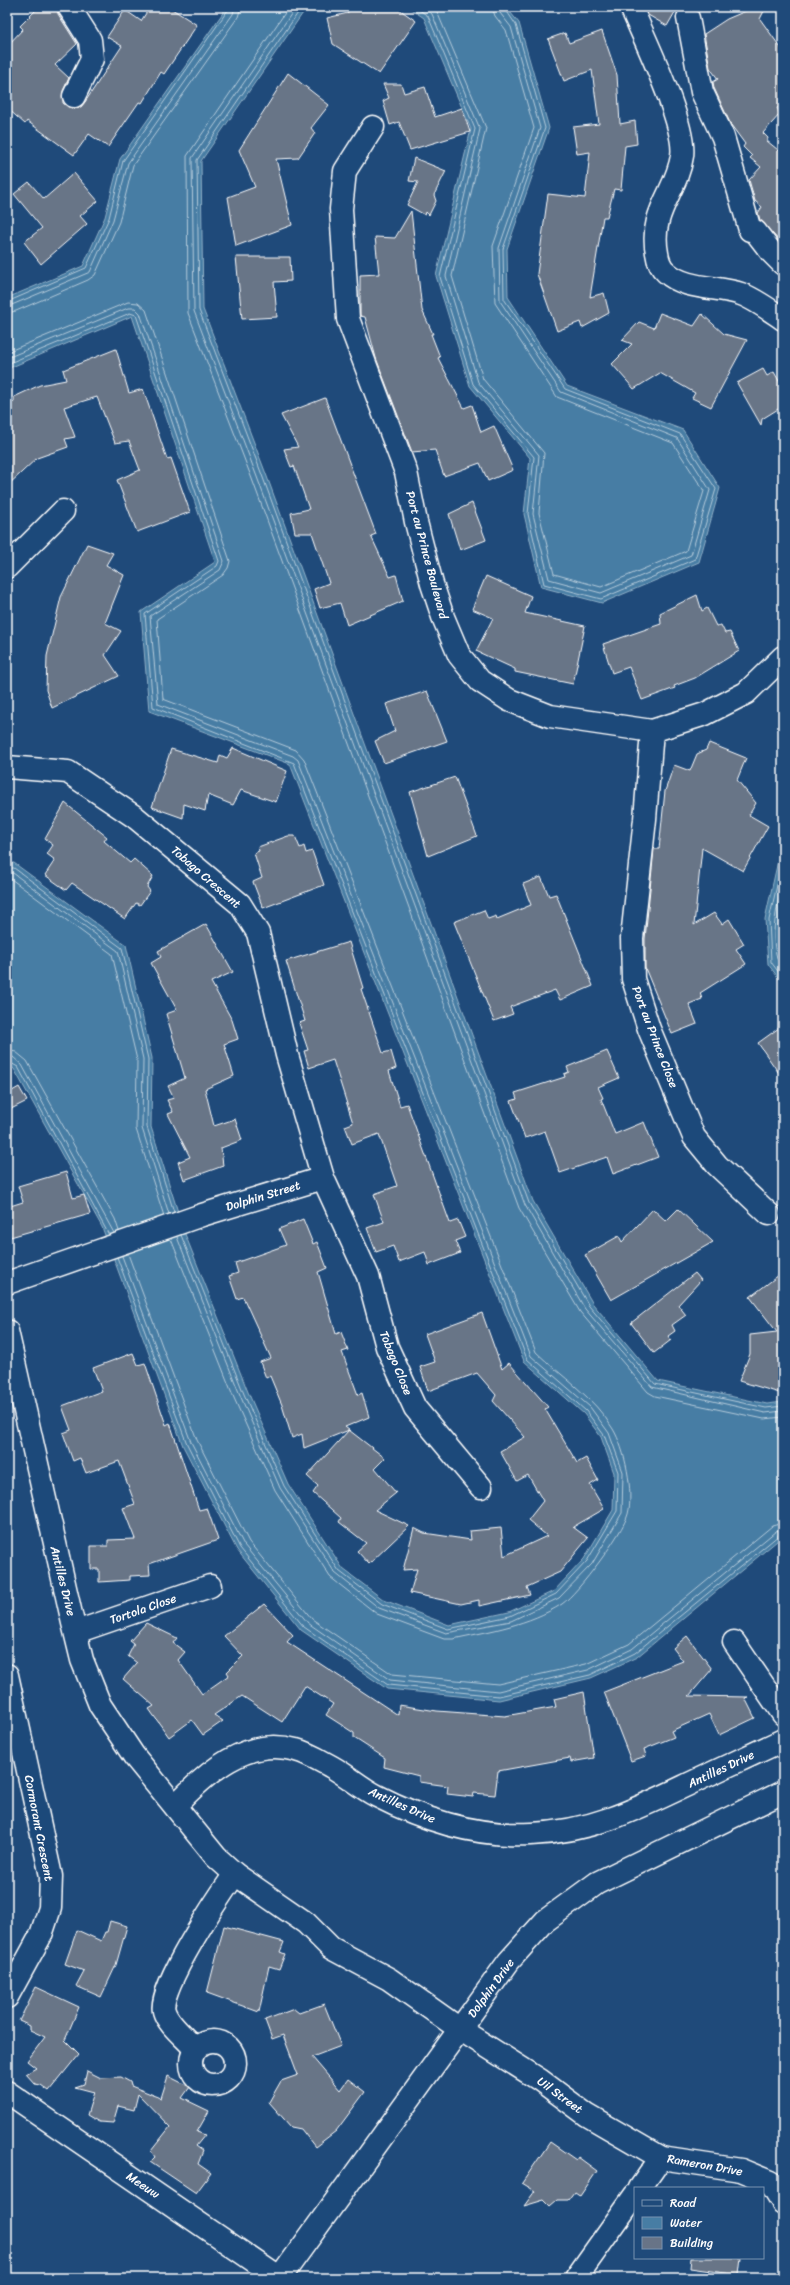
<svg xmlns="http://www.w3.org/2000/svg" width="790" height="2285" font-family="Sriracha,sans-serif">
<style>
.water{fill:#477da4;stroke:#91b1c8}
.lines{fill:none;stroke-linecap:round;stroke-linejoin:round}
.shore{stroke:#b5cbdb;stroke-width:1}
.building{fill:#687487;stroke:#fff}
.street-casing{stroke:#fff;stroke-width:25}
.secondary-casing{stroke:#fff;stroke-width:25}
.street{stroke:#1f4a7a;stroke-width:22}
.secondary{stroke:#1f4a7a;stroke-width:22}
.labels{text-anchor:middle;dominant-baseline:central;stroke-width:3;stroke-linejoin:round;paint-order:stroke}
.street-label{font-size:12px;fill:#fff;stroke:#1f4a7a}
</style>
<rect width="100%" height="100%" fill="#1f4a7a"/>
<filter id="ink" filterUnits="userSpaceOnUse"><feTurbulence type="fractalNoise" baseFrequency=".025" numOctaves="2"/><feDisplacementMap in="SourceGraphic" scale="8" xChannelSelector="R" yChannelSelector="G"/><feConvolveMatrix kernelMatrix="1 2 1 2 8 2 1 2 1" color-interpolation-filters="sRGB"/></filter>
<g filter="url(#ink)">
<g class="water">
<polygon points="227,7 307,7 201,161 203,309 266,474 533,1201 593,1304 658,1381 767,1404 783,1402 783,1536 637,1657 591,1678 499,1700 387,1689 301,1630 237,1550 183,1446 102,1227 14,1069 7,1063 7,864 14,863 126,945 152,1058 151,1127 185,1234 248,1392 288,1484 343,1569 384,1600 449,1625 509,1612 554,1591 584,1559 613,1510 614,1473 601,1437 584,1414 524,1361 290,764 149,711 141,612 215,562 132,316 7,369 7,298 83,266 105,217 120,159"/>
<polygon points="408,7 506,7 519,23 549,128 507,249 508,297 567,386 683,430 720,488 699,562 602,603 541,587 524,514 530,458 470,386 436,276 471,129 424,18"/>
<polygon points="783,853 783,984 768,964 765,919 779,856"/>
</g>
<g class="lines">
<g class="shore">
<polyline points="289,7 187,156 188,313 252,479 519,1208 580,1312 648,1392 655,1396 764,1419 783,1417"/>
<polyline points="296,7 192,158 194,311 257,477 525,1205 585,1309 652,1387 765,1413 783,1411"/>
<polyline points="302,7 197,160 199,310 262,475 529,1203 589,1306 655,1384 766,1408 783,1406"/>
<polyline points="415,7 428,16 475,129 440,277 473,384 534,457 528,514 544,584 601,599 695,559 716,489 680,434 565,389 504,299 503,249 545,128 516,25 504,7"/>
<polyline points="424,7 432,14 480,129 446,276 478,382 539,455 533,514 549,579 601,593 691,555 710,490 677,438 561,392 500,301 499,248 540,128 511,27 500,13 498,7"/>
<polyline points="435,7 486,128 452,276 483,379 544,453 539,513 554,574 601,587 686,551 704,491 673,443 557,397 495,303 493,246 534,128 506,30 495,16 492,7"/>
<polyline points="7,302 86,268 109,218 123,161 230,7"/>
<polyline points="7,307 90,272 113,220 128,163 233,14 235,7"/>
<polyline points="7,313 16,311 88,280 95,275 119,222 133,165 238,17 241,7"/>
<path d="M7,352L128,302L138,303L146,310L230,561L228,568L223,575L157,619L163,699L296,750L304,759L536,1352C562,1377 594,1397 613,1429C625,1449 634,1492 628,1514C623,1533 578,1593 562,1604C529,1625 490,1631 453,1639H444L377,1614L330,1577L275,1490L234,1398L171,1239"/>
<polyline points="7,358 128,308 135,308 140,313 224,561 220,570 150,616 158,704 293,756 298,760 531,1356 590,1407 609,1433 623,1472 622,1513 592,1564 559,1598 511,1621 446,1633 379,1608 335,1573 280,1488 240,1395 177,1237"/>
<polyline points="7,364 130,313 136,315 219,561 217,566 145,614 153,707 294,763 527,1359 586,1411 604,1435 618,1472 617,1511 587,1561 556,1594 510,1616 448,1629 382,1604 339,1571 284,1486 244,1394 181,1235"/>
<polyline points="783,859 769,920 771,962 783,978"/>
<polyline points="7,868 14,868 122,948 148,1059 147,1127 174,1212"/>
<polyline points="7,873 13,873 118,951 143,1059 142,1128 169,1214"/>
<polyline points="7,879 11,879 112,954 137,1060 136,1129 164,1216"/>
<path d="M783,881C777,906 766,947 783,969"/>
<polyline points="783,907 780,921 783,960"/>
<polyline points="7,1050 16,1052 27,1061 115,1219 119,1231"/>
<polyline points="7,1056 13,1057 22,1065 114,1233"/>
<polyline points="7,1061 18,1067 109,1235"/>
<polyline points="128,1254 197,1440 249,1542 312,1619 392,1674 498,1684 586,1664 629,1644 772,1526 783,1523"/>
<polyline points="122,1256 191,1442 244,1545 308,1623 390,1680 498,1691 588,1670 632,1649 776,1531 783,1529"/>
<polyline points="117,1257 187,1444 240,1548 304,1627 388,1685 499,1696 590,1675 635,1653 779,1535 783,1534"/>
</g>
</g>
<g class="building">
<polygon points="39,7 57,7 58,14 77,44 55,65 69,78 63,91 63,103 68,107 74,108 81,107 85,102 122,46 107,37 125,10 141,21 150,7 169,7 197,25 164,74 161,72 142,103 139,102 108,147 89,134 74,155 27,121 25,124 7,108 7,46 23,29 20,26"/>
<polygon points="346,7 396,7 416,21 379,74 333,44 327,18 348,13"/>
<polygon points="645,7 678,7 667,26 648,15"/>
<polygon points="755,7 766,7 760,19 783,51 783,104 777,108 780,114 763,133 768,138 767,141 783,154 783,245 760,220 758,213 762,207 755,201 749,180 761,167 750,158 752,156 743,147 745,144 731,125 714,88 713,82 718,79 710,68 704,34 727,19"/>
<polygon points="602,31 617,75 620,124 635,121 637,144 625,146 621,190 614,189 607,217 603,217 590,297 604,293 609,313 582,328 580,322 557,331 537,274 548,194 585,198 590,152 577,154 573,127 599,124 592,70 564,81 548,39 565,33 569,43"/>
<polygon points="288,73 329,105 311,128 315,133 298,158 276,159 292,225 236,246 228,197 255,187 239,150"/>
<polygon points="383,84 401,84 404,93 425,87 435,117 462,108 470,132 410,150 399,122 390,125 383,101 389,98"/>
<polygon points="414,158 446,171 434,195 436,201 429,215 426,212 425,215 407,205 418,182 409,181"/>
<polygon points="74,173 98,201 80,216 87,224 41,264 24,242 42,228 14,194 29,182 44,199"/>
<polygon points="411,211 422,310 433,334 431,334 440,357 438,358 464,408 472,405 481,432 494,426 513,470 488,481 480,463 444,476 435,450 412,452 376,358 365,317 360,316 360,275 379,274 375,237 395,238"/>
<polygon points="236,257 290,257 291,281 274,282 277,317 242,319"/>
<polygon points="660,313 694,326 702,314 724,334 747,340 711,407 692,398 695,393 660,373 634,389 612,364 632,344 622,340 639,322 654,328"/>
<polygon points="116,349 129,393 143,389 167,459 171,458 190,512 137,532 117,480 140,470 129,441 115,443 97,397 64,407 75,437 65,439 68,447 37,458 7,486 7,408 14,401 14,397 40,385 66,380 63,370"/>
<polygon points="763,369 767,376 774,372 783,388 783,406 762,419 761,425 737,383"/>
<polygon points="325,398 376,534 371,536 390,577 396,575 403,601 347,625 340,603 320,608 314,589 329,583 312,533 295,533 291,513 309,509 294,466 291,467 284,449 298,447 281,415"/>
<polygon points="472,503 486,540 460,550 449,514"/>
<polygon points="87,544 113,553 106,565 124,575 105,623 121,631 105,655 119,676 52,708 46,690 47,656 61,597"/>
<polygon points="486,576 531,596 525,613 585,626 573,684 515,672 515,669 476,651 493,618 472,609"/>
<polygon points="697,595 702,611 707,608 716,626 721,625 725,633 730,632 739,651 695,678 674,686 675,688 642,700 629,667 612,673 603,644 661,624 660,613"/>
<polygon points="427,691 447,741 384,763 375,741 395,731 386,704"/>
<polygon points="709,743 746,758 737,780 756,803 749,815 768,826 743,871 702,848 694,925 714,913 722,924 729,919 744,944 736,949 746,964 700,993 702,999 689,1004 697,1024 672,1034 645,968 645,939 654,849 659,849 665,791 674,765 690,771 697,754 706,750"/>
<polygon points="233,748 287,771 276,802 241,790 233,805 208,795 205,811 184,804 183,818 152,807 171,749 218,763 220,755 227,758"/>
<polygon points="455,777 477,836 428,856 410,792"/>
<polygon points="65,803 107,837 104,841 130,863 134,859 153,876 147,887 150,891 140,905 136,903 125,919 72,883 66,890 45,875 55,860 47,854 53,845 45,839"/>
<polygon points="288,836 295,836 300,848 304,846 306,853 312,851 324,885 263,908 253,882 262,878 254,853 259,851 258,847"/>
<polygon points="541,877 549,896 556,894 593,986 560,1000 555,990 510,1007 513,1014 494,1021 454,922 484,910 488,919 496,916 497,919 531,905 523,884"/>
<polygon points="206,924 233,972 211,982 232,1020 238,1039 224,1044 234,1076 205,1089 214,1126 235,1119 242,1140 221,1148 223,1166 184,1180 178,1162 190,1157 168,1114 173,1112 167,1100 174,1098 168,1086 185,1078 166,1014 177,1010 151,963 161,957 158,951"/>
<polygon points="349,942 363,988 361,989 383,1053 391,1051 396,1068 389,1071 400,1106 407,1104 450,1223 458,1220 465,1237 455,1241 460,1253 429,1265 425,1252 399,1262 393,1246 376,1252 367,1228 384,1222 374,1194 397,1186 379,1134 352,1144 345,1126 353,1123 333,1060 309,1068 304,1051 308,1050 299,1023 305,1021 286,961"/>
<polygon points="783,1025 783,1079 758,1043"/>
<polygon points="607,1051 619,1078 598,1087 603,1098 601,1099 615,1134 644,1122 658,1157 613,1174 607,1157 560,1173 545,1131 525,1138 511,1101 517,1099 515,1093 565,1077 564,1074 569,1072 567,1067"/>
<polygon points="19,1087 27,1101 7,1111 7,1094"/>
<polygon points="66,1172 73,1198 84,1195 90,1214 7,1238 7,1207 23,1202 18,1186"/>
<polygon points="653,1209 666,1221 678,1209 713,1242 611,1300 585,1255 619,1236 622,1242"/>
<polygon points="303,1219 313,1244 317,1242 327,1268 318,1272 336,1334 341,1332 348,1350 342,1352 358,1395 362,1393 369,1417 345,1427 385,1458 375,1468 396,1493 375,1510 409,1526 369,1564 357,1551 366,1543 339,1522 341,1518 313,1493 318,1486 307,1476 349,1430 304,1448 302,1434 292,1438 282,1405 270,1376 266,1378 260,1362 271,1358 243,1297 237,1299 229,1276 238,1273 235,1263 286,1245 279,1229"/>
<polygon points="783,1272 783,1394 739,1381 750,1354 750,1335 777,1332 750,1297"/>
<polygon points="695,1273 701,1280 678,1305 686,1315 672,1325 675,1331 668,1336 671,1340 654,1353 631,1323"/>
<polygon points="482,1313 502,1369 509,1363 548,1407 545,1409 577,1463 586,1458 598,1480 590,1485 604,1509 573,1527 588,1538 560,1572 527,1587 530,1595 479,1606 479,1600 461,1604 410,1593 417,1569 403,1570 414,1528 424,1533 471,1540 470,1531 501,1528 504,1556 547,1536 528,1520 543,1501 528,1475 517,1481 500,1451 525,1437 493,1401 496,1395 477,1373 428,1391 420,1367 435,1362 425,1334"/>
<polygon points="133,1353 138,1365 145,1363 166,1425 170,1423 199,1510 207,1508 218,1540 149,1564 150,1575 130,1576 130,1580 99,1582 99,1569 91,1569 91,1546 108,1546 108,1540 135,1539 123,1508 135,1504 119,1461 86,1473 80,1458 73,1461 63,1433 71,1430 62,1406 102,1391 93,1368"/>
<polygon points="264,1604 293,1635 287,1642 398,1715 399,1705 437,1711 505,1716 556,1707 554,1699 584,1692 594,1758 571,1762 570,1758 498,1771 495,1795 474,1793 473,1797 447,1794 448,1786 419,1782 419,1776 384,1767 385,1758 354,1738 354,1733 326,1715 333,1704 305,1686 282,1722 242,1696 214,1715 223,1721 203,1735 192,1720 169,1737 149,1709 154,1706 123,1679 137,1663 128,1656 134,1644 130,1641 146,1623 177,1638 173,1643 185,1652 178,1660 202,1694 229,1675 227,1672 243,1656 224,1636"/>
<polygon points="687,1636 712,1669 689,1696 748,1697 745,1698 755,1718 719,1735 709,1714 671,1731 674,1737 644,1749 646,1756 631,1761 604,1692 683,1661 673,1648"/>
<polygon points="110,1921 127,1926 116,1965 101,1997 76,1986 84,1971 65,1964 77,1930 101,1941 105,1932 107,1932"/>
<polygon points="224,1926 284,1942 280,1952 285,1954 279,1969 269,1966 259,2012 207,1993"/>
<polygon points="36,1987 79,2007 65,2040 79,2054 49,2091 41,2085 35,2084 26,2074 36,2068 27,2061 45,2037 30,2030 30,2026 19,2021"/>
<polygon points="324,2004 341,2046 312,2057 340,2090 348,2079 365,2092 336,2131 315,2147 301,2129 291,2127 269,2102 281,2081 298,2075 283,2035 272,2039 265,2020 294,2009 299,2013"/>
<polygon points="87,2071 101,2078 121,2077 130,2082 131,2086 161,2098 168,2076 190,2087 182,2098 209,2111 197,2132 205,2135 196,2146 203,2151 198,2164 211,2173 196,2193 150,2162 155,2157 151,2151 170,2127 138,2094 134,2110 118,2106 113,2123 99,2122 87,2115 94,2092 75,2087 84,2084"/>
<polygon points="550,2142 576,2160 578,2157 597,2171 580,2196 574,2192 568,2200 557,2200 550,2206 544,2200 524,2206 535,2191 522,2183"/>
<polygon points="691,2258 741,2258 739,2275 690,2268"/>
</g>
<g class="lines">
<g class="street-casing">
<g id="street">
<polyline points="69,7 90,40 92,59 74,96"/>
<path d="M631,7C644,38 687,126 682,156C677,192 649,211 657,253C658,261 660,267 666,272C685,290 718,286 741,294C755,299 771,311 783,319"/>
<polyline points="688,18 702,92 723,137 750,230 755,231 772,253 783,264"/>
<polyline points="373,127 345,171 341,209 348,319 406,472 416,522 432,584 443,617 459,655 480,681 509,700 550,716 652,731 705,714 746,693 783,657"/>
<polyline points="7,567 63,511"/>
<polyline points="652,731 645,819 632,938 633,979 649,1029 694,1137 717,1165 769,1214"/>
<polyline points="7,767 68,772 135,817 240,904 258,933 287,1055 323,1178 368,1276 387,1347 415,1408 481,1487"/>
<polyline points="7,1283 202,1215 323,1178"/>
<polyline points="7,1331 73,1623 82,1660 100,1705 134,1756 216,1857 235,1874 306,1923 331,1948 389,1979 461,2030 540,2080 587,2115 661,2158 741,2170 770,2182 783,2203"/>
<polyline points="76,1632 210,1586"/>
<polyline points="734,1642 783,1714"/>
<polyline points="7,1675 51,1876 50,1908 41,1935 7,1997"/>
<path d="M175,1806C206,1773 247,1736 296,1750C308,1753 321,1761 332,1767C348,1776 361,1788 377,1796C424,1820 478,1837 531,1834C591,1832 637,1809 689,1784C720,1769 752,1755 783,1740"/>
<circle cx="213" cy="2063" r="22"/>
<path d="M195,2049C186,2038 168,2025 164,2011C157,1989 220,1895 235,1874"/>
<polyline points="7,2092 279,2278"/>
<polyline points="640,2188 661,2158"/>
<polyline points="576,2278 635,2195"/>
</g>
</g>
<g class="secondary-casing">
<polyline id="secondary" points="280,2278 509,1961 545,1921 597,1883 783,1792"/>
</g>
<use href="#street" class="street"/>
<use href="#secondary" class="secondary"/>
</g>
</g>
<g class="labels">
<g class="street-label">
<text transform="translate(427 555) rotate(75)">Port au Prince Boulevard</text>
<text transform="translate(206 877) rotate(41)">Tobago Crescent</text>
<text transform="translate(655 1037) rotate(69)">Port au Prince Close</text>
<text transform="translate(263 1196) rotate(-17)">Dolphin Street</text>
<text transform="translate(396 1363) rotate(68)">Tobago Close</text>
<text transform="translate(63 1581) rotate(76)">Antilles Drive</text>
<text transform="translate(143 1609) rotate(-19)">Tortola Close</text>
<text transform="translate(721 1769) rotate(-25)">Antilles Drive</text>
<text transform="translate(402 1805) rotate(24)">Antilles Drive</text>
<text transform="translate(39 1828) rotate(79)">Cormorant Crescent</text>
<text transform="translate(491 1988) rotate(-54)">Dolphin Drive</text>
<text transform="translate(560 2095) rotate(36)">Uil Street</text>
<text transform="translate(705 2165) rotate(10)">Rameron Drive</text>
<text transform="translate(143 2185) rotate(34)">Meeuw</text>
</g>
</g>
<rect width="790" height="2285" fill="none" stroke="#1f4a7a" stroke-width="24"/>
<rect x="12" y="12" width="766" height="2261" fill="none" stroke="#fff" stroke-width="1.5" filter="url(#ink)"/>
<rect x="634" y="2187" width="130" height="72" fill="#1f4a7a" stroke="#7992af"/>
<rect x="642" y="2200" width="20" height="6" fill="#1f4a7a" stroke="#7992af"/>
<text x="670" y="2207" font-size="12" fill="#ffffff">Road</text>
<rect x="642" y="2217" width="20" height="12" fill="#477da4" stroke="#7992af"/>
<text x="670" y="2227" font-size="12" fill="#ffffff">Water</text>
<rect x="642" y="2237" width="20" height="12" fill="#687487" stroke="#7992af"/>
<text x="670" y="2247" font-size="12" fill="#ffffff">Building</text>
</svg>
